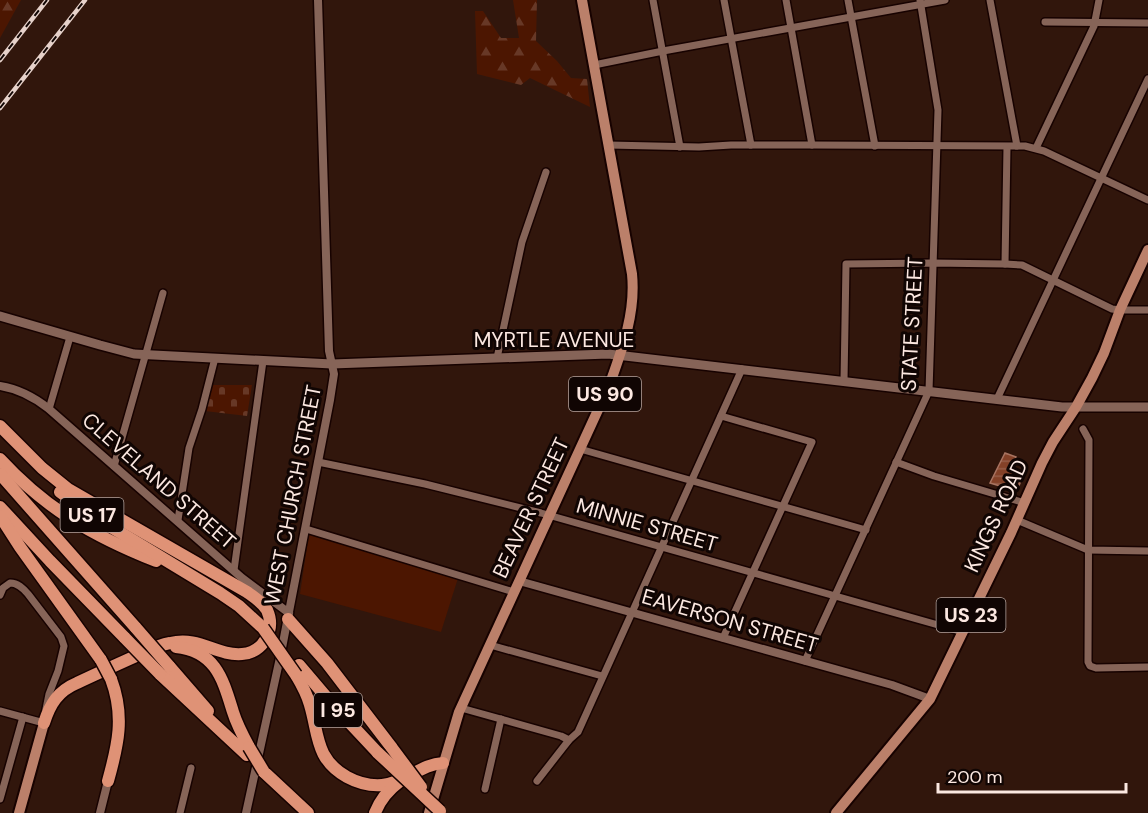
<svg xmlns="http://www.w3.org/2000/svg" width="1148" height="813" font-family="'DM Sans',sans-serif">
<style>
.forest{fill:url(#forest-firs)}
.cemetery{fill:url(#cemetery-stones)}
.green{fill:#4c1601}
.water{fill:url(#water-rules);stroke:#a87360;stroke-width:1.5}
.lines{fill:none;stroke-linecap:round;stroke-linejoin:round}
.minor-casing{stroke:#170200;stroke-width:10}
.tertiary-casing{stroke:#170200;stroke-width:11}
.secondary-casing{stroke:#170200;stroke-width:12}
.primary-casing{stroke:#170200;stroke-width:14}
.motorway-casing{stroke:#170200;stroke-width:15}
.minor{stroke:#866458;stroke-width:7}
.tertiary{stroke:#866458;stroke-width:8}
.secondary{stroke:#866458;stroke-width:9}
.primary{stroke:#bb806a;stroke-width:10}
.motorway{stroke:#df9276;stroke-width:12}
.rail-casing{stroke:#e6d1ca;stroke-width:4.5}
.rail{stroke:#100503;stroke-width:2;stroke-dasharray:7;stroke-linecap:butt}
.motorway-bridge-casing{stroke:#170200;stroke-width:15;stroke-linecap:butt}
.motorway-bridge{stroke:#df9276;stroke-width:12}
.labels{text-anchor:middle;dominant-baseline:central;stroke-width:6;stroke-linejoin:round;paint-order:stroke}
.shield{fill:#100503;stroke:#b5a49e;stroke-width:1.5}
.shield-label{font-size:20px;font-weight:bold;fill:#fce8e1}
.street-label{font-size:21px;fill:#fce8e1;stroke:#100503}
</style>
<defs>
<pattern id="forest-firs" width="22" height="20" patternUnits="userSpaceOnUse" patternTransform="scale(1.5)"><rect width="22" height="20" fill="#4c1601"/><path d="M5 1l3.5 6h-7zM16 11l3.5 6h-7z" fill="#673826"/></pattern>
<pattern id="cemetery-stones" width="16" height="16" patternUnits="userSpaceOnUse" patternTransform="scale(1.5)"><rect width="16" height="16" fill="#4c1601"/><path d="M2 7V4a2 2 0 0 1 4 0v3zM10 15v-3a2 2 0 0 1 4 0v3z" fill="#673826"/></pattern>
<pattern id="water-rules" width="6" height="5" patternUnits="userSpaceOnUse" patternTransform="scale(1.5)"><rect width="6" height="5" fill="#844128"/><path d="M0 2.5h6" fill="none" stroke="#965c47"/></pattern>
</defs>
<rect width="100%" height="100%" fill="#31160c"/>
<g class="forest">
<polygon points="0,0 21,0 0,38"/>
<polygon points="513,0 537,0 536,41 557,61 571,78 587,79 590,107 530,78 521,85 477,74 475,11 483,11 501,38 519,38"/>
</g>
<polygon class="cemetery" points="212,385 252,385 247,416 205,411"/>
<polygon class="green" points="309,533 458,578 441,632 300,594"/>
<path class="water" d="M1005,453L1016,457C1011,470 1010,472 1020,483L1017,491L990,483Z"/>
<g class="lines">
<g class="minor-casing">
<g id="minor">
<polyline points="653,0 680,147"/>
<polyline points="724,0 751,145"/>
<polyline points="786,0 812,145"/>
<polyline points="848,0 875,146"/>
<polyline points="990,0 1017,146"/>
<polyline points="1045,22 1148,23"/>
<polyline points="594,65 663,51 945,0"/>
<polyline points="609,145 699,147 731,145 812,145 1025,146 1044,151 1148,200"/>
<polyline points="1036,148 1094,26 1099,0"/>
<polyline points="1005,264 1007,147"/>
<polyline points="497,358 522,242 546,172"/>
<polyline points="844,381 846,264 932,263 1005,264 1022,265 1112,309 1120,310 1148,310"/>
<polyline points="997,399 1148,79"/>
<polyline points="49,409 70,337"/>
<polyline points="721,416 812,442 723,638"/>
<polyline points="1083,429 1089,440 1088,662 1090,666 1096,668 1148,667"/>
<polyline points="580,449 866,530"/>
<polyline points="318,462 425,484 541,513 963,632"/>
<polyline points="896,462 934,476 1025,503"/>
<polyline points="114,466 163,293"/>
<polyline points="178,520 189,448 202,409 215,358"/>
<polyline points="1017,520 1088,550 1148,551"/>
<polyline points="306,529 514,592"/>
<polyline points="234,570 263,361"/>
<path d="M0,595L3,588L10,583C18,583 23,588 28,594L61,637L64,646L58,671L49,694L46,709"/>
<polyline points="490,645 602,676"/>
<polyline points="805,661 929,391 938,110 920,0"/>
<polyline points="461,708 561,736 569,740"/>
<polyline points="0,711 44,723 44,720"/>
<polyline points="537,781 569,740 578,732 742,369"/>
<polyline points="485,789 501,719"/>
<polyline points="0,799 23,717"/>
<polyline points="180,813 191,768"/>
</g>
</g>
<g class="tertiary-casing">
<g id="tertiary">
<path d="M0,386C19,389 34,397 49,409L242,578L289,613"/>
<polyline points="519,581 892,685 930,699"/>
<polyline points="100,813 108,781"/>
<polyline points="246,813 281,653 330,400 334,374 329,351 318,0"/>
</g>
</g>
<g class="secondary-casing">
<polyline id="secondary" points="0,316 100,345 134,354 332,364 608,354 1062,407 1148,407"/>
</g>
<g class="primary-casing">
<g id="primary">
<polyline points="19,813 44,723"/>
<path d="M429,813L459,712L609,386C622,350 636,313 632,274L582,0"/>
<polyline points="836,813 930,699 1011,533 1042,463 1053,442 1076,407 1092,378 1104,353 1120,310 1148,250"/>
</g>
</g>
<g class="motorway-casing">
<g id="motorway">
<path d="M0,426L42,468L68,489L247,592C254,597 262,602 267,610C276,630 263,653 242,654C216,656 200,636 170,643C158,645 147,651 136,656C116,665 96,674 77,683C58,691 50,704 44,723"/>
<path d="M0,459C46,509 93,536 156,561"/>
<polyline points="0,474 136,628"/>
<polyline points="60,492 93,516 220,593 239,606 263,628"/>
<polyline points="0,507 50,561 125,638"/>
<polyline points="0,516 20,547 101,660"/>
<polyline points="288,619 327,663 392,748"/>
<path d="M176,647C216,651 223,680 233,712C237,725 243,736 249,747"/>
<polyline points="299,665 333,705 378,753"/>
<polyline points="169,666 208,711"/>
<polyline points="160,674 247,755"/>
<path d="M296,675C302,685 307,694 310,705C319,735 315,759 347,777C358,783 369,786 382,785C405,783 421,764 443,763"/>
<polyline points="264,772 308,813"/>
<path d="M108,781C118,745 125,716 111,679"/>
<path d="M375,813C380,800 387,791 399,782"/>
</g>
</g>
<use href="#minor" class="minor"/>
<use href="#tertiary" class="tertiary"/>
<use href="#secondary" class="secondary"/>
<use href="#primary" class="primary"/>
<use href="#motorway" class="motorway"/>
<g class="rail-casing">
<g id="rail">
<polyline points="0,60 47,0"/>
<polyline points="0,108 85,0"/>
</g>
</g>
<use href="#rail" class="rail"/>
<g class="motorway-bridge-casing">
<g id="motorway-bridge">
<polyline points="136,628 169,666"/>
<polyline points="263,628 296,675"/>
<polyline points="125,638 160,674"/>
<polyline points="101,660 111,679"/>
<polyline points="249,747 264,772"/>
<polyline points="392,748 421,787"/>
<polyline points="378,753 440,811"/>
</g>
</g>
<use href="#motorway-bridge" class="motorway-bridge"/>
</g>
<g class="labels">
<g class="shield">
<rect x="569" y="377" width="72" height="34" rx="4.5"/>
<rect x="60.5" y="498" width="63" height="34" rx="4.5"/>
<rect x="936.5" y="598" width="69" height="34" rx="4.5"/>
<rect x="314" y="693" width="48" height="34" rx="4.5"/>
</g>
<g class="shield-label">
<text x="605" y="394">US 90</text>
<text x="92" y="515">US 17</text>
<text x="971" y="615">US 23</text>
<text x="338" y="710">I 95</text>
</g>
<g class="street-label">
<text transform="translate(912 324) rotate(-87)">STATE STREET</text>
<text x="554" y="340">MYRTLE AVENUE</text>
<text transform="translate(159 481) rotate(41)">CLEVELAND STREET</text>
<text transform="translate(293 495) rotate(-79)">WEST CHURCH STREET</text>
<text transform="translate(531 508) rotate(-65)">BEAVER STREET</text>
<text transform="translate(996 516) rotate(-65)">KINGS ROAD</text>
<text transform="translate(647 525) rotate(16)">MINNIE STREET</text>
<text transform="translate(730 621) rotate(16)">EAVERSON STREET</text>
</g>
</g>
<path d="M938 783v9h188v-9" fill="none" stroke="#fce8e1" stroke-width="3"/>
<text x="947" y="783" font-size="18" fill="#fce8e1" stroke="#100503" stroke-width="4.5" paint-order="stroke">200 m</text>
</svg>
